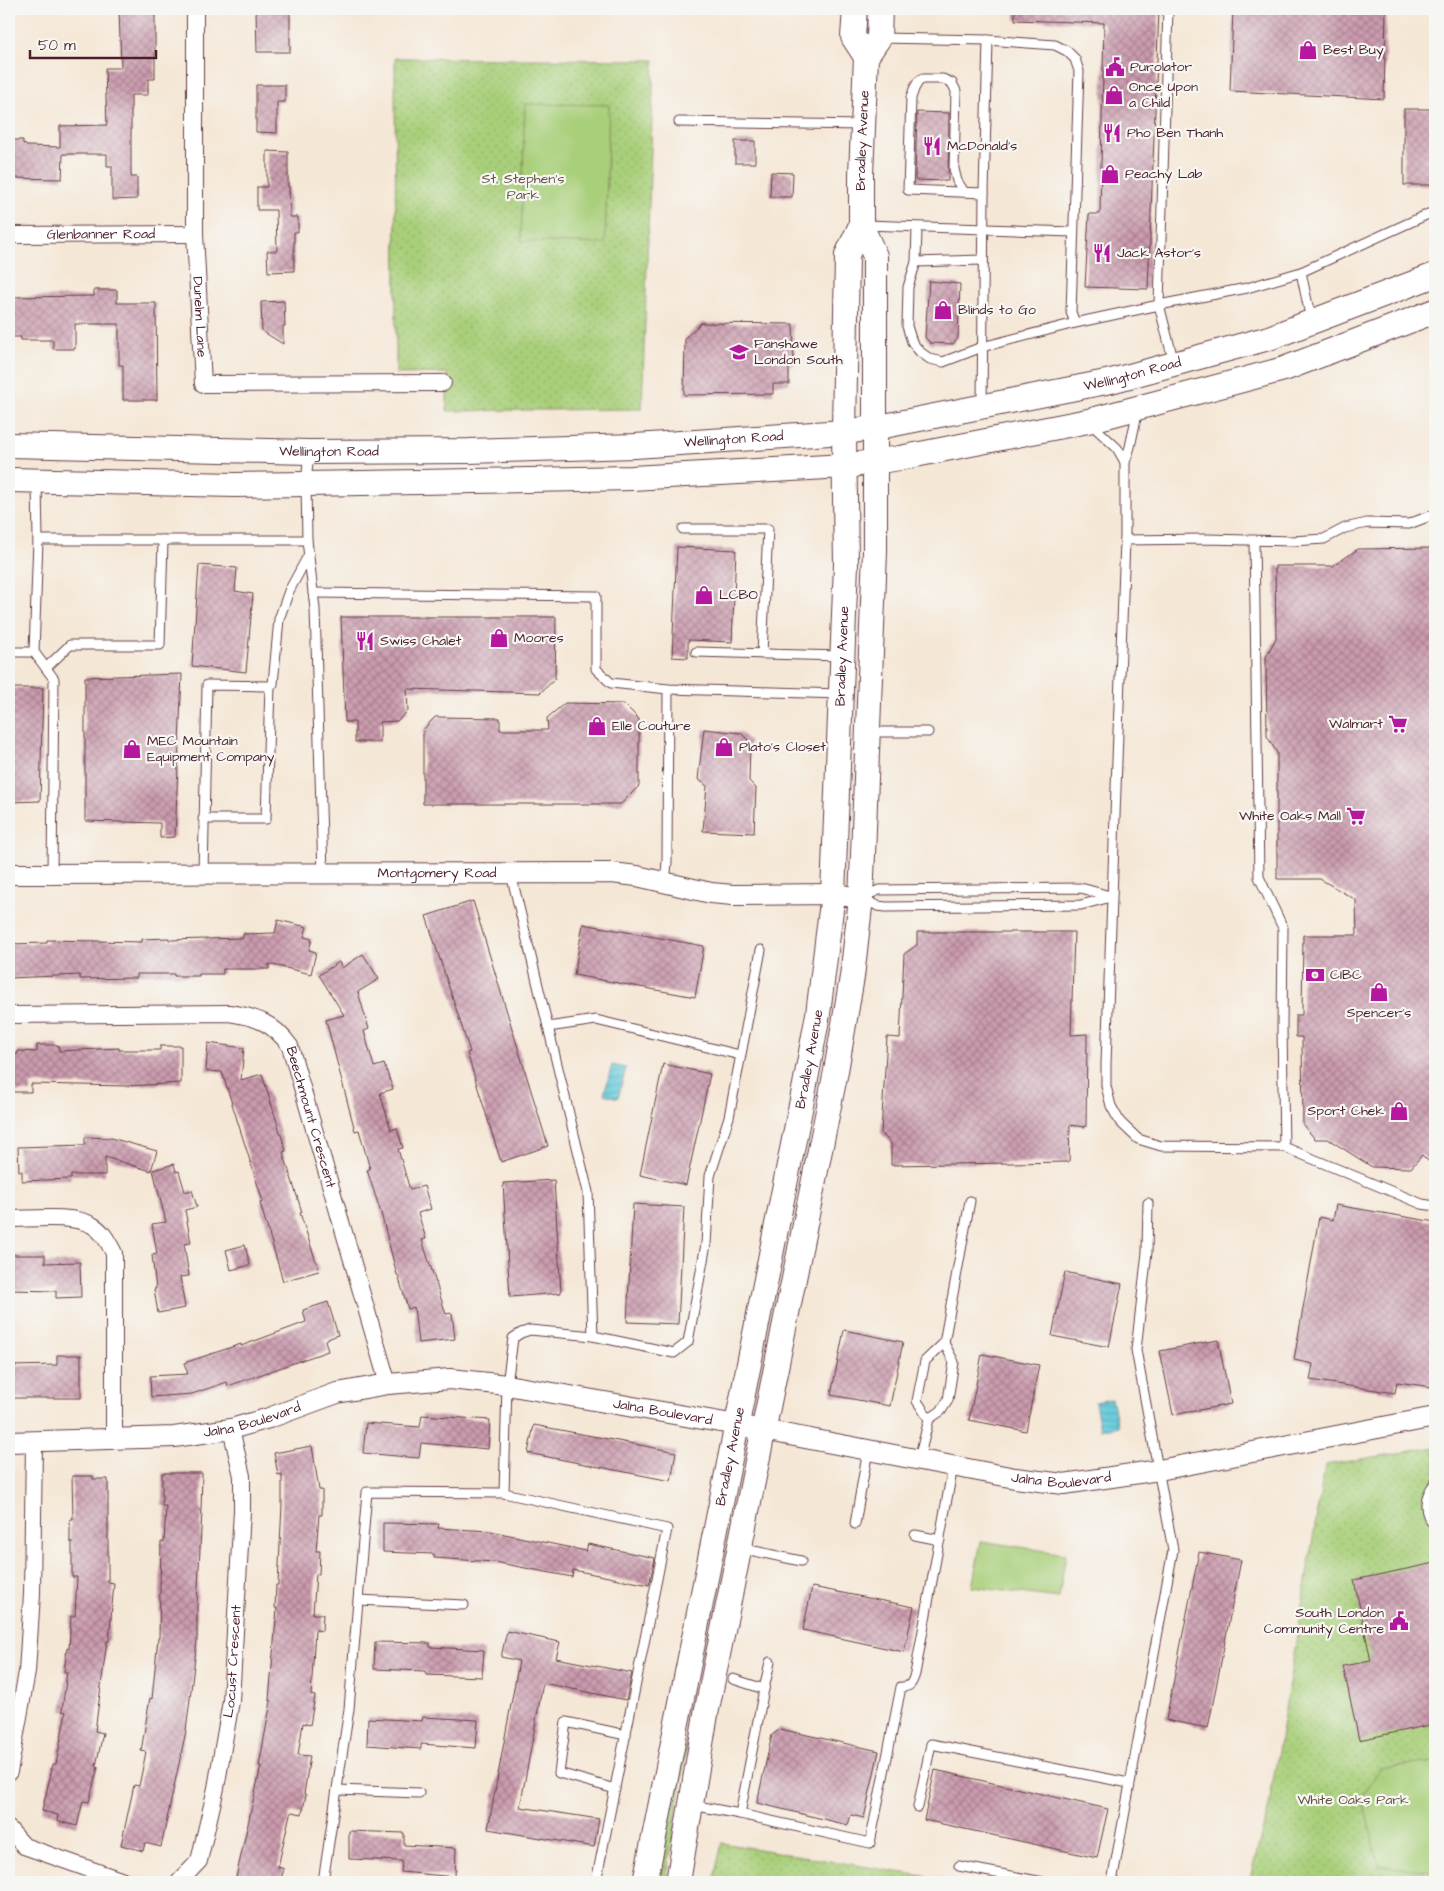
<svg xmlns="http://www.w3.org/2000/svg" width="1444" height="1891" font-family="'Architects Daughter',sans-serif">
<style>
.grass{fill:url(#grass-dots);stroke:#797752}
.pitch{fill:#a8cf79;stroke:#797752}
.water{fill:url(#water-rules);stroke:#547482}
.building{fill:url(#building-cross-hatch)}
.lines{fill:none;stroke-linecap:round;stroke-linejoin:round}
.service-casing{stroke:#643d45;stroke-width:11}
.minor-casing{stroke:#643d45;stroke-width:18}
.tertiary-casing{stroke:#643d45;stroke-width:22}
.secondary-casing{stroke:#643d45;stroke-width:26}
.service{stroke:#fff;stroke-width:9}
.minor{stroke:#fff;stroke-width:16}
.tertiary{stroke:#fff;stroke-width:20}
.secondary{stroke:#fff;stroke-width:24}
.labels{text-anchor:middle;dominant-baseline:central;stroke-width:4.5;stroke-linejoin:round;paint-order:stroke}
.poi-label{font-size:14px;fill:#4a1f2b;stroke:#f6f6f2;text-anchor:start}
.street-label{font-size:14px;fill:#4a1f2b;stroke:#f6f6f2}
.park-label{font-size:14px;fill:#665442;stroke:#f6f6f2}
</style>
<defs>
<pattern id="grass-dots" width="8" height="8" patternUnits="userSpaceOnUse" patternTransform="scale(1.25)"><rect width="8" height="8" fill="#a8cf79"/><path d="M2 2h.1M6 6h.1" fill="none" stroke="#92b169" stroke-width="1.8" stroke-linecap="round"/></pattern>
<pattern id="water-rules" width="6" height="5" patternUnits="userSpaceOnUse" patternTransform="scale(1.25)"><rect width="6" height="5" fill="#5ec9d8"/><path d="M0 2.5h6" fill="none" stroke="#53acba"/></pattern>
<pattern id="building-cross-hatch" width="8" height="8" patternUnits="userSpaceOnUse" patternTransform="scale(1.25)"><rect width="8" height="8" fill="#ca9bae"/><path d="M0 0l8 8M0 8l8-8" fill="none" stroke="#a67e8e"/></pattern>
</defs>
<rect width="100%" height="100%" fill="#f6f6f2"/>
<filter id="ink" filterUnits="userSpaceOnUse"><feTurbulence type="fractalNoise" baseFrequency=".02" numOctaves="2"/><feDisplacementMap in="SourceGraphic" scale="10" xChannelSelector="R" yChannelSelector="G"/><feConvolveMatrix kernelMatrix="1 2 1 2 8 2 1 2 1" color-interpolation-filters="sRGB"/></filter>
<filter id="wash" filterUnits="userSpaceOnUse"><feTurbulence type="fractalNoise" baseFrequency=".0096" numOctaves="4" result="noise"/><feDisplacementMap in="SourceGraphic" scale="20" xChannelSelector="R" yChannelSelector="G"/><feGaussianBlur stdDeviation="1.12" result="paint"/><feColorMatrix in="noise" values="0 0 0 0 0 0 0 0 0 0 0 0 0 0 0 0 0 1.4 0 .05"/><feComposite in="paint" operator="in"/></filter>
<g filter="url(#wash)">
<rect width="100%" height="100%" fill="#f5e7d6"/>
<g class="grass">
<polygon points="395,58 654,60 642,409 447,411 447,373 396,374"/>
<polygon points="1435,1447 1435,1882 1249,1882 1269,1806 1325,1465"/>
<polygon points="692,1713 666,1882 657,1882"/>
<polygon points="722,1843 959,1882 713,1882"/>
</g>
<g class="pitch">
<polygon points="525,104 609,105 605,244 521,241"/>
<polygon points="981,1541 1066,1554 1059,1598 972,1587"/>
<polygon points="1435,1762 1435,1871 1379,1866 1362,1796 1380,1769"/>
</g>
<g class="water">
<polygon points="612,1065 626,1068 618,1098 604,1094"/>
<polygon points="1112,1399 1118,1426 1100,1430 1095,1402"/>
</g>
<g id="blocks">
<g class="building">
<polygon points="119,9 155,9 155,79 148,79 148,95 131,95 131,177 137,177 137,199 112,200 112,166 107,166 107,154 63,154 62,179 11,178 11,174 9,174 9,140 23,140 23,144 26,145 26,146 60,147 60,126 107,125 105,68 121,68"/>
<polygon points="256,9 290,9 290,52 257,52"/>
<polygon points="1015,9 1159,9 1148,289 1085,287 1089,214 1100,214 1104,23 1015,20"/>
<polygon points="1233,9 1386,9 1384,99 1230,91"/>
<polygon points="256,85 285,85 285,102 277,102 277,133 256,132"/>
<rect x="1404" y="109" width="31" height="76"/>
<polygon points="917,112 949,113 948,181 915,180"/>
<rect x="735" y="141" width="20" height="22"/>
<polygon points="267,151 288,152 288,187 289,187 290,217 298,217 298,232 294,232 294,271 268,272 267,251 277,251 276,210 257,210 257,187 267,187"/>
<polygon points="771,172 793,173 792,197 770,197"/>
<polygon points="929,281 960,284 958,338 953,344 930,343 925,337"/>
<polygon points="94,290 117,290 117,303 156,303 157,400 123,400 123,365 119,365 119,324 75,324 75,349 53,349 53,340 21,340 21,337 9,337 9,297 94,296"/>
<polygon points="284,301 285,326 283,326 283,344 262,331 261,302"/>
<polygon points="701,323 793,324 794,366 789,366 789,384 773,384 773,394 684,395 685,338"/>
<polygon points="677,547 736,550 732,642 688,640 688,658 672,657"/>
<polygon points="1435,548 1435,1168 1422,1155 1411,1168 1372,1167 1328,1139 1315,1139 1303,1125 1302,1037 1296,1037 1296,1015 1302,1015 1303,935 1357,935 1356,900 1320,879 1277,879 1277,753 1267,736 1266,657 1276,638 1275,566 1333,566 1358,549"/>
<polygon points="199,565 237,568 235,591 253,594 246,672 192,666"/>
<polygon points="341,617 556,617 555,679 540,693 407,689 408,711 397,721 380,722 380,742 355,742 355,722 345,722"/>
<polygon points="182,674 175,837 160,838 160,823 85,821 85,677"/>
<polygon points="9,688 43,688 40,801 9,802"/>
<polygon points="565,703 624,704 639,719 639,786 621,804 423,804 423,730 435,717 500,718 500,730 548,730 547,718"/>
<polygon points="704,729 741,733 750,742 749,781 756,788 754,833 703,831 707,786 698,779"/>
<polygon points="473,901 548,1146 501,1162 467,1053 470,1052 426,916"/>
<polygon points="278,920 307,927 304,937 312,939 309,950 316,952 311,974 269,964 269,969 223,969 223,974 199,974 199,976 174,976 174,974 137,974 137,978 80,979 80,975 9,978 9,944 47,943 47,940 142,942 142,939 169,938 169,940 243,938 243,934 275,933"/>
<polygon points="583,924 704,946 695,997 574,975"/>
<polygon points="917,932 1074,932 1071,1035 1087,1034 1086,1127 1070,1125 1069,1162 891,1165 891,1143 881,1133 887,1037 900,1038 904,954 917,945"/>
<polygon points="363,954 379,979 358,992 369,1029 364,1031 374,1067 384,1064 393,1089 380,1093 391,1130 397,1128 403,1148 398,1149 410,1190 424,1186 431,1209 418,1213 426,1239 422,1240 446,1314 452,1313 455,1339 418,1343 414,1307 408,1309 398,1275 397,1275 381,1213 367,1170 370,1169 359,1130 355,1131 326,1020 344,1015 319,975 339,962 342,968"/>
<polygon points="208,1043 244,1048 241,1080 262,1074 286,1151 283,1152 302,1212 300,1213 319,1271 283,1281 260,1203 263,1202 222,1072 206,1071"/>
<polygon points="37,1045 58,1045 59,1051 119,1048 119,1050 160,1050 160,1046 181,1046 181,1083 128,1086 31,1084 31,1092 11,1092 9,1090 9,1054 18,1054 18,1051 37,1052"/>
<polygon points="663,1064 710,1074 686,1185 640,1175"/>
<polygon points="85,1137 111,1138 157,1151 151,1171 105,1157 105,1175 71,1175 71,1179 22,1181 22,1171 19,1171 18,1147 85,1145"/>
<polygon points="174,1164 176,1172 179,1171 185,1192 192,1190 197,1207 185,1210 191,1243 184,1244 189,1276 180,1277 185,1308 158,1313 154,1289 156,1289 152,1255 157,1254 152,1224 166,1222 153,1170"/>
<polygon points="554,1180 561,1293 510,1297 503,1183"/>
<polygon points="633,1204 684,1207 678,1324 627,1322"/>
<polygon points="1336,1205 1435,1222 1435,1366 1432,1387 1397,1382 1395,1393 1310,1380 1313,1364 1294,1360 1319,1217 1333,1220"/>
<polygon points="245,1245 250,1265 231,1270 226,1250"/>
<polygon points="9,1255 45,1255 45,1263 80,1262 81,1297 56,1298 56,1291 9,1290"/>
<polygon points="1065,1272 1122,1284 1109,1347 1052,1336"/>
<polygon points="328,1302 338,1335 325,1340 328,1351 228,1386 227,1382 192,1394 151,1397 150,1376 188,1374 184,1363 241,1344 241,1346 306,1322 303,1310"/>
<polygon points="844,1330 903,1342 890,1406 831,1395"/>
<polygon points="1218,1340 1231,1404 1173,1415 1160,1351"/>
<polygon points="982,1354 1039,1365 1026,1431 969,1420"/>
<polygon points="57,1355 81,1355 81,1398 9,1398 9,1366 57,1365"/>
<polygon points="422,1415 490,1420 488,1449 421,1443 419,1458 363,1453 366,1423 420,1427"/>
<polygon points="534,1425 676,1452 671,1481 528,1453"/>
<polygon points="312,1446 319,1490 322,1490 322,1515 319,1515 316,1551 320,1551 319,1574 316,1574 313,1614 323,1614 322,1631 315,1630 311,1695 315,1696 310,1725 303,1723 298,1755 310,1756 304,1794 306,1795 302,1814 292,1812 290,1814 278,1867 284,1869 280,1882 235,1882 261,1766 259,1766 271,1701 269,1700 277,1608 275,1608 276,1585 278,1585 282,1505 282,1474 278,1475 274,1453"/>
<polygon points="162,1473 202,1473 201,1511 202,1511 197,1605 197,1641 186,1731 161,1847 145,1843 143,1851 121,1845 134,1785 139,1786 146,1752 141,1751 150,1698 152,1699 158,1638 159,1638 161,1542 164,1542 166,1506 162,1506"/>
<polygon points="72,1476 93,1476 93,1479 108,1479 108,1582 114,1583 109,1641 107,1641 95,1731 103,1733 96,1766 98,1767 89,1802 83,1801 77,1826 57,1821 58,1815 42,1811 53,1764 56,1764 66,1712 62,1711 67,1672 64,1672 67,1648 69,1649 71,1616 75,1616 77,1577 72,1577 72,1542 70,1542 70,1519 73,1519"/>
<polygon points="383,1523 439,1524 438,1528 490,1531 586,1551 588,1544 655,1558 649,1585 573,1570 572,1577 494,1562 434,1558 434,1554 383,1552"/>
<polygon points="1199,1552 1241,1560 1208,1728 1166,1720"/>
<polygon points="1435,1563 1435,1724 1359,1740 1343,1666 1371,1661 1354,1580"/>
<polygon points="812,1587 914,1607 904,1652 803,1630"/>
<polygon points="507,1631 560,1642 556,1658 632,1673 626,1700 543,1683 520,1807 599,1819 594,1847 488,1829 519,1661 501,1657"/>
<polygon points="375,1642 430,1643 430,1647 484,1650 482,1677 426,1675 425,1671 374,1669"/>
<polygon points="423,1717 478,1720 476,1748 421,1744 421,1749 367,1745 368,1718 422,1721"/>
<polygon points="780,1729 879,1751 864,1818 851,1815 848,1825 757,1803 772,1735"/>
<polygon points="935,1770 1108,1809 1097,1858 924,1820"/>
<polygon points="349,1831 404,1833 404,1845 456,1848 455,1877 401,1872 402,1861 349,1859"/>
</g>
</g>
</g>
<g filter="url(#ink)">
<use href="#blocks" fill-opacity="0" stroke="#643d45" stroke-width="1"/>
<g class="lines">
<g class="service-casing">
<g id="service">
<polyline points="1168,9 1159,305 1174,363"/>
<polyline points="879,38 988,40 1055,45 1067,51 1075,59 1079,71 1071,312 1075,323 1159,305 1247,288 1301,272 1435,211"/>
<polyline points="679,122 863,125"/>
<polyline points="964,192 957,181 954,169 956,91 952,83 943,79 922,79 918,82 914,89 911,98 908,190 984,193"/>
<polyline points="864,225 1073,232"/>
<polyline points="917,228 916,262 908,287 907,326 912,342 920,352 930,359 943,362 982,347 1075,323"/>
<polyline points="916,262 982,260"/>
<polyline points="1301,272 1311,320"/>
<polyline points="982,406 984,193 988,40"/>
<polyline points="1138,409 1130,447 1125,462 1125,540 1106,1064 1106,1086 1111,1106 1120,1122 1138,1139 1161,1146 1284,1147 1422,1204 1435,1206"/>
<polyline points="1090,423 1117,448 1125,462"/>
<polyline points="37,483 38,540 34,652 54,679 52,874"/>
<polyline points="683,529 768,529 762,654"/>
<polyline points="38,540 307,540 306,484 309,452"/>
<polyline points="307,540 315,609 323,874"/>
<polyline points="1125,540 1206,539 1293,541 1324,539 1345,528 1367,523 1409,524 1435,514"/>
<polyline points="1254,540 1259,877 1283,928 1282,1028 1284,1147"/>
<polyline points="313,593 596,596 596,669 611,683 668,689 841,694"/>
<polyline points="9,652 34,652"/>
<polyline points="696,652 841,656"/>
<polyline points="46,668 70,645 160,645 163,540"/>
<polyline points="869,732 928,732"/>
<polyline points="203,819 266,819 270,686"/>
<polyline points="203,874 207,685 270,686 273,684 279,619 289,591 309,554"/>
<polyline points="511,874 588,1192 593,1336"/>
<polyline points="665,883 667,862 668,689"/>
<polyline points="863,897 879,890 1081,888 1110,896"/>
<polyline points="863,899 878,906 886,907 1081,905 1111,897"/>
<polyline points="548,1027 596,1020 740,1055"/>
<polyline points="944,1343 970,1201"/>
<polyline points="919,1459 929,1419 941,1411 948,1400 954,1362 944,1343 925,1361 917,1401 929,1419"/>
<path d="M1435,1483C1424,1496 1422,1513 1435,1526"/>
<polyline points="504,1493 507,1385 513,1338 521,1333 530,1330 593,1336 674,1353 688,1342 706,1244 710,1176 729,1117 761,950"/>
<polyline points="855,1524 868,1450"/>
<polyline points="915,1535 940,1540"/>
<polyline points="740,1548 801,1561"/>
<polyline points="358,1600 464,1605"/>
<polyline points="764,1689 770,1662"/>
<polyline points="615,1789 559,1773 566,1722 626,1735"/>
<polyline points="337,1790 419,1793"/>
<polyline points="692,1805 740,1814 764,1689 733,1679"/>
<polyline points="918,1807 931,1744 1129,1783"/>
<path d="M740,1814L870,1843L901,1687C911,1687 912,1683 915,1674L953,1466"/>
<polyline points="959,1866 1043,1882"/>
<polyline points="323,1882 349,1709 367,1492 504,1493 667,1529 596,1882"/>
<polyline points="1112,1882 1173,1550 1136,1350 1147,1252 1148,1203"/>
</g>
</g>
<g class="minor-casing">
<g id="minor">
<path id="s1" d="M195,9V234L203,384L443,383"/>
<path id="s2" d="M9,235L195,234"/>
<path id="s3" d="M9,1015L229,1013C257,1017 273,1023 290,1046L388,1384"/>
<path d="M9,1219C31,1219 73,1214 92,1225C103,1231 108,1242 114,1253V1439"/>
<polyline points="9,1772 27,1672 32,1594 34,1442"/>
<polyline points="9,1829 24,1846 126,1882"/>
<path id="s4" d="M179,1882L199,1861L216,1788L231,1701L242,1511V1476L231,1429"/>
</g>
</g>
<g class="tertiary-casing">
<g id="tertiary">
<path id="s5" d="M9,874L612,873L637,876L711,893L733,895L833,894L861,898"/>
<path id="s6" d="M9,1442L174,1437L231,1429L269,1418L337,1393L388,1384L450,1379L507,1385L737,1425L1015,1478L1064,1484L1159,1470L1435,1417"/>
</g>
</g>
<g class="secondary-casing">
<g id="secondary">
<polyline points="855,9 853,37 866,57"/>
<path id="s7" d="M9,445L309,452L469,451L635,446L844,432L874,428L1111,381L1269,338L1435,275"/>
<polyline points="9,480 235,485 306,484 632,478 845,466 900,458 1088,421 1284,369 1435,311"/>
<path id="s8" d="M645,1882L805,1085L818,1014L833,894L846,564L844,432L847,255L861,225"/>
<path id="s9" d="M678,1882L706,1714L836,1071L852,977L861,898L863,854L875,551V256L861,225V174L866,57L879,38L880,9"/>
</g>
</g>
<use href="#service" class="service"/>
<use href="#minor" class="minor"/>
<use href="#tertiary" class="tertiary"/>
<use href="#secondary" class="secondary"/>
</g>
</g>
<defs>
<g id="shop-bare" transform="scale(1.5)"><path d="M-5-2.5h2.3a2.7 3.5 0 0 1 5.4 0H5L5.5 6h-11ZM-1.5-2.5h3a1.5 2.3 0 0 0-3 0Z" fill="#b5179e" stroke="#f6f6f2" stroke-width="2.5" paint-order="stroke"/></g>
<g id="civic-bare" transform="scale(1.5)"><path d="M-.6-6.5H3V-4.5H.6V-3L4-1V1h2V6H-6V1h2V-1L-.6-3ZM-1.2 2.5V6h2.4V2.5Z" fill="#b5179e" stroke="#f6f6f2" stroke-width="2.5" paint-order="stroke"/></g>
<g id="restaurant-bare" transform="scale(1.5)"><path d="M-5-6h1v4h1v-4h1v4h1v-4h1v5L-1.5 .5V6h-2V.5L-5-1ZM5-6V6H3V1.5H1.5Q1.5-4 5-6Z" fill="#b5179e" stroke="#f6f6f2" stroke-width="2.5" paint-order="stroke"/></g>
<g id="university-bare" transform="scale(1.5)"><path d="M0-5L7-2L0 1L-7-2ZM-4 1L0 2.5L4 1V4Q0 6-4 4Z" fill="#b5179e" stroke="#f6f6f2" stroke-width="2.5" paint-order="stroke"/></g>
<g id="supermarket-bare" transform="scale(1.5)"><path d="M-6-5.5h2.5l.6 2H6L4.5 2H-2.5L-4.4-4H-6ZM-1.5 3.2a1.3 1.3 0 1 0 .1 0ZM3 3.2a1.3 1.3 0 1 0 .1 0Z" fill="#b5179e" stroke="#f6f6f2" stroke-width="2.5" paint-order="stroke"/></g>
<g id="bank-bare" transform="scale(1.5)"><path d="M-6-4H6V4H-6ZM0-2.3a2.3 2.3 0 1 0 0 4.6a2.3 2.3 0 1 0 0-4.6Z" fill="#b5179e" stroke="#f6f6f2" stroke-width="2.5" paint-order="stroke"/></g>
</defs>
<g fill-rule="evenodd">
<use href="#shop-bare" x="1308" y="50"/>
<use href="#civic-bare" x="1115" y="67"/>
<use href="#shop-bare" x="1114" y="95"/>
<use href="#restaurant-bare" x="1112" y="133"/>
<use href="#restaurant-bare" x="932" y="146"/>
<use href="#shop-bare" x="1110" y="174"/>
<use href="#restaurant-bare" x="1102" y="253"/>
<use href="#shop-bare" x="943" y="310"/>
<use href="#university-bare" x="739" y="352"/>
<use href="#shop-bare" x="704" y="595"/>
<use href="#shop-bare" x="499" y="638"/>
<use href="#restaurant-bare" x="365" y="641"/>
<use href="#supermarket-bare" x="1398" y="724"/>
<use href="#shop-bare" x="597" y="726"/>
<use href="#shop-bare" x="724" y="747"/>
<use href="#shop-bare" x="132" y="749"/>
<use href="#supermarket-bare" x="1356" y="816"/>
<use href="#bank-bare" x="1315" y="975"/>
<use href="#shop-bare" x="1379" y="992"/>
<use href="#shop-bare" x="1399" y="1111"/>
<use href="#civic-bare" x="1399" y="1621"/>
</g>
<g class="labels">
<g class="poi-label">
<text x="1323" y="50">Best Buy</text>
<text x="1130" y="67">Purolator</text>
<text x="1129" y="87">Once Upon<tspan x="1129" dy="16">a Child</tspan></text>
<text x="1127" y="133">Pho Ben Thanh</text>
<text x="947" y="146">McDonald's</text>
<text x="1125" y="174">Peachy Lab</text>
<text x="1117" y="253">Jack Astor's</text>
<text x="958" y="310">Blinds to Go</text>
<text x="754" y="344">Fanshawe<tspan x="754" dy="16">London South</tspan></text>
<text x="719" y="595">LCBO</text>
<text x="514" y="638">Moores</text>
<text x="380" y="641">Swiss Chalet</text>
<text x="1383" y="724" text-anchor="end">Walmart</text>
<text x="612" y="726">Elle Couture</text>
<text x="147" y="741">MEC Mountain<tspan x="147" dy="16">Equipment Company</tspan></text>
<text x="739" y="747">Plato's Closet</text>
<text x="1341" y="816" text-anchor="end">White Oaks Mall</text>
<text x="1330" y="975">CIBC</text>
<text x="1379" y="1013" text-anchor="middle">Spencer's</text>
<text x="1384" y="1111" text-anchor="end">Sport Chek</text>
<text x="1384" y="1613" text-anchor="end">South London<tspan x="1384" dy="16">Community Centre</tspan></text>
</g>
<g class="street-label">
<text stroke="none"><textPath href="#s9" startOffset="1762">Bradley Avenue</textPath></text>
<text stroke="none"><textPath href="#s2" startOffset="92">Glenbanner Road</textPath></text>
<text stroke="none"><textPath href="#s1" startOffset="308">Dunelm Lane</textPath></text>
<text stroke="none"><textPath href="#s7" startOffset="1130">Wellington Road</textPath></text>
<text stroke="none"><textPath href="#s7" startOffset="725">Wellington Road</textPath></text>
<text stroke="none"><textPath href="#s7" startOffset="320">Wellington Road</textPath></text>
<text stroke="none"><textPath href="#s8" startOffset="1244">Bradley Avenue</textPath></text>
<text stroke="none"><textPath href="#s5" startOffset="428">Montgomery Road</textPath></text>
<text stroke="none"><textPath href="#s8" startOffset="839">Bradley Avenue</textPath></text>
<text stroke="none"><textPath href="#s3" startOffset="366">Beechmount Crescent</textPath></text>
<text stroke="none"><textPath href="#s6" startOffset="664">Jalna Boulevard</textPath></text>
<text stroke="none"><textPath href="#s6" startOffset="245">Jalna Boulevard</textPath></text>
<text stroke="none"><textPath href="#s8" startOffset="434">Bradley Avenue</textPath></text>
<text stroke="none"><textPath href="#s6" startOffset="1069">Jalna Boulevard</textPath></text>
<text stroke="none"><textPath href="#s4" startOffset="232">Locust Crescent</textPath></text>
</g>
<g class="park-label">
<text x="523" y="179">St. Stephen's<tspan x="523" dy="16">Park</tspan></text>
<text x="1353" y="1800">White Oaks Park</text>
</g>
</g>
<rect width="1444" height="1891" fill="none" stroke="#f6f6f2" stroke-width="30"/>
<path d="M30 50v8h126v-8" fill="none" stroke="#4a1f2b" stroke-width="2.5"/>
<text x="38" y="50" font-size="15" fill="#4a1f2b" stroke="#f6f6f2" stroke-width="4" paint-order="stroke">50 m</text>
</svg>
